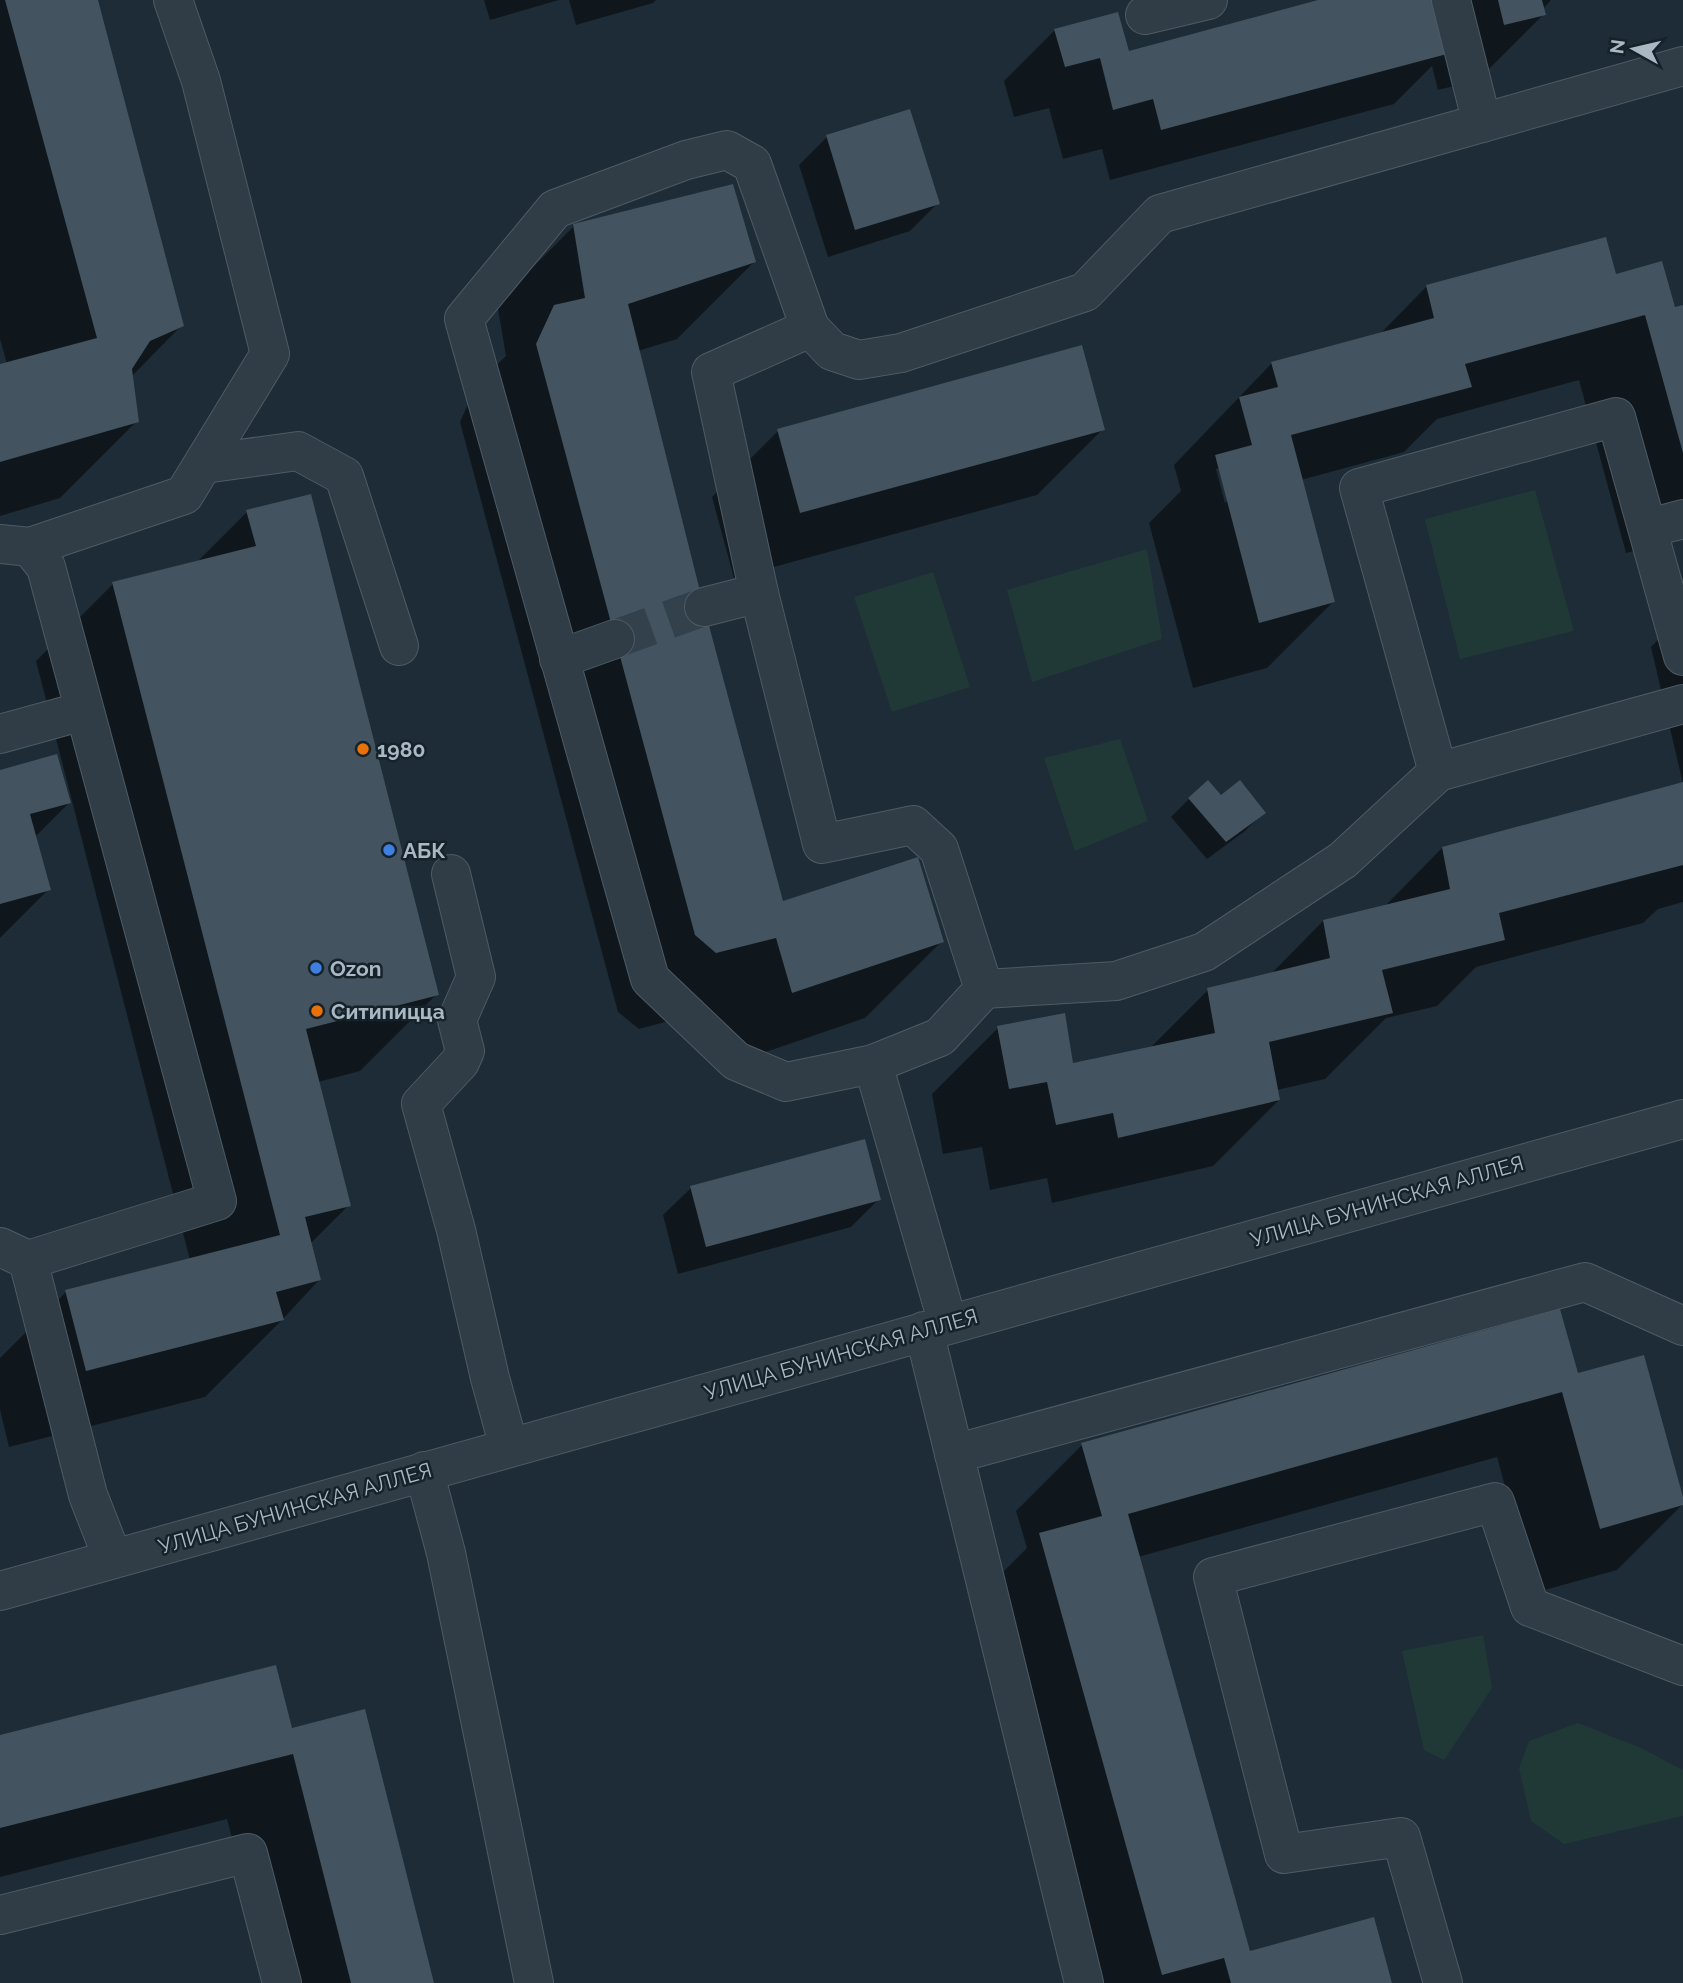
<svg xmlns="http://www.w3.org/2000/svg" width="1683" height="1983" font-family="Raleway,sans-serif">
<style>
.green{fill:#203937}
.shadow{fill:#0007;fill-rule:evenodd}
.building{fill:#435460}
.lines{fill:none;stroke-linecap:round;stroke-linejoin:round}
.minor-tunnel{stroke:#32414b;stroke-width:38;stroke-dasharray:38 19;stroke-linecap:butt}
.minor-casing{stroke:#4e5b65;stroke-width:40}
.minor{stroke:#313d46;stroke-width:38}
.food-dot{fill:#e8710a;stroke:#16222a;stroke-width:2.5}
.shop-dot{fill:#3f7fe0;stroke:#16222a;stroke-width:2.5}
.labels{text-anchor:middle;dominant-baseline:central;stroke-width:5;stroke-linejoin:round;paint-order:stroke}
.poi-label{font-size:21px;font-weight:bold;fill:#aab8c4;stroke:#16222a;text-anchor:start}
.street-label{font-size:21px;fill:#aab8c4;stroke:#16222a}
</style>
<rect width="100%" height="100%" fill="#1d2c36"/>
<g class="green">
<polygon points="1535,490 1574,631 1460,659 1425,519"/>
<polygon points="1147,549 1162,639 1032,682 1007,590"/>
<polygon points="933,572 970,687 892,712 854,597"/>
<polygon points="1120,739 1148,821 1075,851 1044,758"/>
<polygon points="1483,1635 1492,1688 1444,1760 1424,1750 1402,1651"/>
<polygon points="1578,1723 1641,1748 1683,1770 1683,1816 1564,1844 1531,1821 1519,1768 1529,1741"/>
</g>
<g class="shadow">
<polygon points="0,0 96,0 182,325 131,377 137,421 60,498 0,516 0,366 7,364 0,339"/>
<polygon points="484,0 559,0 490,20"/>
<polygon points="569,0 656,0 653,3 576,25"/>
<polygon points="1325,0 1431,0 1433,7 1440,0 1551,0 1543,9 1544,14 1478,80 1438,90 1432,66 1394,104 1110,180 1102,149 1063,159 1049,108 1014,117 1004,81 1055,30 1127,53"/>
<polygon points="827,137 938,203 910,231 828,257 799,165"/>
<polygon points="574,226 754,262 677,339 638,351 702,608 781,903 942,941 865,1018 716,1069 699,1013 639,1029 618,1012 460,422 477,384 506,356 497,303"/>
<path d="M1614,276L1674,309L1683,306V538L1626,553L1579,380L1437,419L1404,452L1301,480L1333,602L1267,668L1193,688L1149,523L1181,491L1174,465L1272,363L1379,335L1426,287ZM1220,468L1228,500L1225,503L1216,469Z"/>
<polygon points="1103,429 1037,495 734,578 712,497 778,431"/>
<polygon points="247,512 437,994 360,1071 318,1082 349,1205 310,1244 319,1280 282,1320 205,1397 9,1447 0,1410 0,1358 66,1292 190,1260 36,661 113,584 196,563"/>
<polygon points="1683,615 1683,902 1658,909 1643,923 1476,967 1437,1006 1386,1018 1325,1079 1277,1090 1279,1100 1213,1166 1052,1203 1047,1178 990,1190 982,1147 943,1154 932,1094 998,1028 1072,1065 1149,1049 1208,990 1270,975 1323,921 1384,907 1442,848 1683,784 1651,647"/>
<polygon points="0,772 69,803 35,837 49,889 0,938"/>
<polygon points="1221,798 1264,812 1245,831 1207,859 1171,817 1189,799"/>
<polygon points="691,1188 879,1199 851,1227 678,1274 663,1215"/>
<polygon points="1577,1375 1683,1504 1617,1570 1534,1593 1497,1457 1138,1557 1248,1953 1390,1983 1080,1983 974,1601 1027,1548 1016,1511 1082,1445"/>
<polygon points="291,1730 432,1983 269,1983 227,1819 0,1877 0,1736"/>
</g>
<g class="building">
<polygon points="5,0 98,0 184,326 150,341 132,369 139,422 0,462 0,364 97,338"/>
<polygon points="1318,0 1432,0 1447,54 1161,130 1153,99 1113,110 1100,58 1065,67 1054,29 1118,12 1129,51"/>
<polygon points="1498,0 1542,0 1546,15 1504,25"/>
<polygon points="910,109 940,204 855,230 826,135"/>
<polygon points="733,184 756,262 628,304 704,607 783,901 918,857 944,942 792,993 776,938 716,953 695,935 536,344 554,305 585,298 573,224"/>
<polygon points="1606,237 1616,274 1662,261 1675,307 1683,305 1683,453 1645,315 1465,364 1472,387 1291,435 1335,602 1259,623 1215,455 1252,445 1239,397 1278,387 1271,362 1434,318 1426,285"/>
<polygon points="1082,345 1105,430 800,513 777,429"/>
<polygon points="311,494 439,995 306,1029 351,1206 305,1217 321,1280 276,1292 284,1320 86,1371 65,1290 280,1235 112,582 256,546 246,510"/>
<polygon points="57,754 71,803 30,814 51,890 0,904 0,770"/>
<polygon points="1208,780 1221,795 1240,780 1266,813 1226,842 1188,798"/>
<polygon points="1683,782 1683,865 1499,913 1505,940 1382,970 1393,1013 1269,1042 1280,1100 1118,1138 1113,1113 1056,1125 1047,1082 1009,1089 997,1026 1065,1013 1073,1063 1215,1033 1207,988 1330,958 1323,920 1450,889 1442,847"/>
<polygon points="865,1139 881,1200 706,1247 690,1186"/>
<polygon points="1560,1309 1578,1373 1644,1355 1683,1497 1683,1505 1600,1529 1562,1392 1128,1514 1250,1951 1374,1917 1392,1983 1231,1983 1224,1958 1162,1975 1039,1533 1102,1516 1081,1443"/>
<polygon points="276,1665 292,1728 365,1709 434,1983 351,1983 293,1754 0,1828 0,1735"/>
</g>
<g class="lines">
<polyline class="minor-tunnel" points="615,639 704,607"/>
<g class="minor-casing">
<g id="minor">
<polyline points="1451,0 1482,123"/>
<polyline points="1145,15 1208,0"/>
<polyline points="810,328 752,164 727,150 686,160 555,209 464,319 650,979 736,1061 786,1082 873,1064"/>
<polyline points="204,464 298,451 344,476 399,646"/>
<polyline points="1649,528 1683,519"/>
<polyline points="0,544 30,547 184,495 270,354 201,81 173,0"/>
<polyline points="704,607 759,593"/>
<polyline points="559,659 615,639"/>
<polyline points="0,734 83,711"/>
<polyline points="1438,772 1359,488 1616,417 1683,656"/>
<polyline points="451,874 476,977 457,1020 465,1051 460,1062 421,1104 456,1230 490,1378 509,1447"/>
<polyline points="984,989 1116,981 1204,952 1343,860 1438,772 1683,704"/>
<polyline points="0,1247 28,1260 217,1201 46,567 30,547"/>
<polyline points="28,1260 88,1495 113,1559"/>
<polyline points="948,1324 873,1064 940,1037 984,989 939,849 913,825 822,844 759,593 711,372 810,328 832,351 859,360 901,353 1085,292 1160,214 1683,66"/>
<polyline points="924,1331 1084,1983"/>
<polyline points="954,1454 1585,1282 1683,1326"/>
<polyline points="424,1471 446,1553 534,1983"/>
<polyline points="0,1591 1683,1119"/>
<polyline points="0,1915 248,1853 282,1983"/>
<polyline points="1443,1983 1401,1837 1284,1854 1213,1577 1495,1502 1530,1607 1683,1666"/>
</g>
</g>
<use href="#minor" class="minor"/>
</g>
<g class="food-dot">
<circle cx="363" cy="749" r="7"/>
<circle cx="317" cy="1011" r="7"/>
</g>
<g class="shop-dot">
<circle cx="389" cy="850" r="7"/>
<circle cx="316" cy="968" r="7"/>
</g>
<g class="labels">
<g class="poi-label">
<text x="377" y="749">1980</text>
<text x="403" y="850">АБК</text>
<text x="330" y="968">Ozon</text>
<text x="331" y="1011">Ситипицца</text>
</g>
<g class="street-label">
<text transform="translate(1387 1201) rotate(-16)">УЛИЦА БУНИНСКАЯ АЛЛЕЯ</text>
<text transform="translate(841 1354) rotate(-16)">УЛИЦА БУНИНСКАЯ АЛЛЕЯ</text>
<text transform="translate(295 1508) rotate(-16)">УЛИЦА БУНИНСКАЯ АЛЛЕЯ</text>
</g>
</g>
<g transform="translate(1634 49) rotate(278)" stroke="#16222a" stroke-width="5" paint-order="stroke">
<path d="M0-5L12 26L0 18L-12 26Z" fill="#aab8c4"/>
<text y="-10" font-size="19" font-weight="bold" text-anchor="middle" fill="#aab8c4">N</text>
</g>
</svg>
